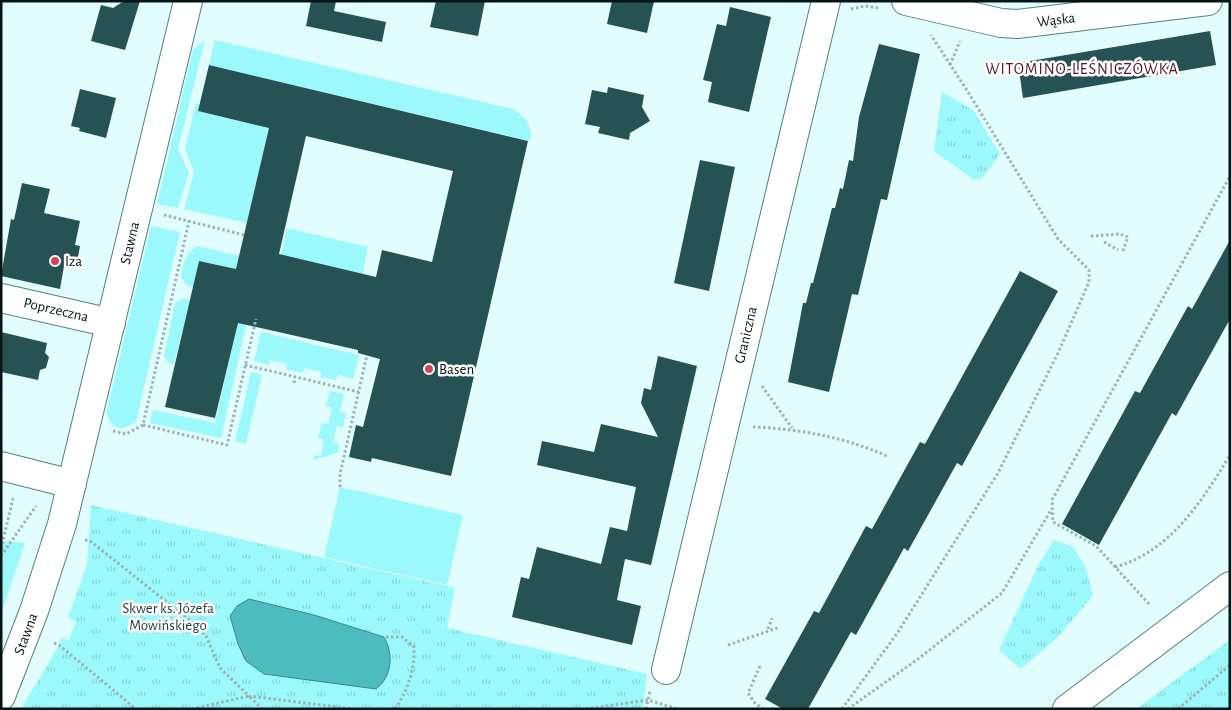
<svg xmlns="http://www.w3.org/2000/svg" width="1231" height="710" font-family="'Alegreya Sans',sans-serif">
<style>
.grass{fill:#9bf9fb}
.park{fill:url(#park-tufts)}
.water{fill:#4dbcbe;stroke:#378a8c}
.building{fill:#265253;fill-rule:evenodd}
.lines{fill:none;stroke-linecap:round;stroke-linejoin:round}
.minor-casing{stroke:#538080;stroke-width:30}
.tertiary-casing{stroke:#538080;stroke-width:30}
.path{stroke:#9cb4b4;stroke-width:3;stroke-dasharray:2.5 2.5;stroke-linecap:butt}
.minor{stroke:#fff;stroke-width:28}
.tertiary{stroke:#fff;stroke-width:28}
.poi-dot{fill:#d54557;stroke:#fff;stroke-width:2}
.labels{text-anchor:middle;dominant-baseline:central;stroke-width:5;stroke-linejoin:round;paint-order:stroke}
.street-label{font-size:15px;fill:#041516;stroke:#fff}
.poi-label{font-size:15px;fill:#041516;stroke:#fff;text-anchor:start}
.park-label{font-size:15px;fill:#1e3737;stroke:#fff}
.neighbourhood-label{font-size:16px;letter-spacing:1px;fill:#58131d;stroke:#fff}
</style>
<defs>
<pattern id="park-tufts" width="24" height="20" patternUnits="userSpaceOnUse" patternTransform="scale(1.25)"><rect width="24" height="20" fill="#9bf9fb"/><path d="M3 7l-1-3M5 7V3M7 7l1-3M15 17l-1-3M17 17v-4M19 17l1-3" fill="none" stroke="#84d5d6"/></pattern>
</defs>
<rect width="100%" height="100%" fill="#e1fdfd"/>
<g class="grass">
<polygon points="205,40 178,149 189,173 178,208 157,204 193,50"/>
<path d="M215,40L513,109C525,117 533,125 530,141L209,65Z"/>
<polygon points="196,103 199,104 198,111 269,128 247,223 184,209 194,172 185,149"/>
<path d="M151,226L180,232L136,422L122,429C112,426 107,422 107,410Z"/>
<polygon points="287,228 368,247 362,277 280,258"/>
<path d="M198,246L239,256L236,269L199,261L193,287L186,285L181,277C183,264 185,252 198,246Z"/>
<polygon points="184,298 190,300 174,364 167,362 164,356 175,303"/>
<polygon points="248,317 221,438 150,423 153,410 215,423 239,318"/>
<polygon points="261,332 359,355 353,379 338,375 336,380 320,377 321,372 304,368 303,373 286,369 287,364 270,360 269,365 254,361"/>
<polygon points="251,372 262,375 246,444 235,442"/>
<polygon points="330,391 344,394 340,412 346,414 343,427 337,426 333,442 340,444 337,453 313,460 314,455 321,456 324,440 318,438 322,423 328,424 332,408 326,406"/>
<polygon points="340,487 463,515 447,585 324,557"/>
<polygon points="1,541 25,543 1,614"/>
</g>
<g class="park">
<polygon points="942,92 973,110 1000,154 982,178 974,180 934,151"/>
<polygon points="91,505 455,588 447,628 647,674 643,709 21,709 57,649 61,638 69,640 76,621 68,618 87,564"/>
<polygon points="1054,540 1073,547 1086,568 1093,596 1058,637 1021,669 999,650 1040,562"/>
<polygon points="1230,640 1230,709 1136,709 1226,643"/>
</g>
<path class="water" d="M249,599L314,615L384,637C394,654 392,677 376,689L264,674L246,661L238,644L230,616L237,606Z"/>
<g class="building">
<polygon points="124,1 140,1 125,50 91,41 101,5 113,8"/>
<polygon points="311,1 336,1 334,11 386,22 382,42 306,26"/>
<polygon points="436,1 485,1 478,36 430,27"/>
<polygon points="612,1 654,1 647,33 607,24"/>
<polygon points="730,7 771,17 749,112 708,102 712,82 703,80 717,24 726,26"/>
<polygon points="1210,31 1216,65 1023,98 1018,63"/>
<polygon points="879,44 920,54 887,200 881,199 858,295 852,294 829,392 788,382 803,303 806,303 811,283 813,283 832,208 835,208 840,188 843,189 849,160 853,161 859,117"/>
<path d="M209,65L528,141L451,476L372,458L371,462L349,457L356,425L363,427L380,359L358,353V350L238,323L215,418L165,407L199,261L236,269L269,128L198,111ZM306,136L453,171L432,262L382,250L376,277L279,254Z"/>
<polygon points="608,87 644,95 642,107 650,121 630,133 629,140 598,133 600,127 585,124 592,90 607,93"/>
<polygon points="80,89 116,98 106,138 79,131 80,128 71,126"/>
<polygon points="700,160 735,167 709,291 674,283"/>
<polygon points="22,183 50,189 44,213 80,221 75,245 80,246 76,268 64,266 60,289 1,276 11,219 14,220"/>
<polygon points="1230,240 1230,319 1176,416 1172,413 1099,545 1062,524 1135,391 1140,393 1188,306 1192,309"/>
<polygon points="1020,271 1058,291 962,466 957,463 908,551 904,548 856,635 851,632 808,709 783,709 765,699 814,611 819,613 866,526 872,529 920,442 925,444"/>
<polygon points="1,332 47,343 45,353 49,357 46,368 40,370 38,380 1,372"/>
<polygon points="658,356 697,366 651,565 625,559 617,600 641,606 632,645 512,617 521,577 529,579 537,547 601,564 610,527 627,531 636,487 537,465 542,441 594,452 601,424 658,437 641,403 644,388 651,390"/>
</g>
<g class="lines">
<g class="minor-casing">
<g id="minor">
<polyline points="906,1 1001,23 1017,24 1208,1"/>
<polyline points="1,298 111,323"/>
<polyline points="1,466 72,484"/>
<polyline points="666,670 826,1"/>
<polyline points="1,696 34,611 62,524 188,1"/>
</g>
</g>
<g class="tertiary-casing">
<polyline id="tertiary" points="1067,709 1230,586"/>
</g>
<g class="path">
<polyline points="851,9 865,6 879,8"/>
<polyline points="950,65 960,41"/>
<polyline points="164,215 244,235"/>
<polyline points="1091,236 1120,234 1128,237 1122,253"/>
<polyline points="1104,242 1118,250"/>
<polyline points="245,365 359,392"/>
<polyline points="294,383 295,377"/>
<polyline points="762,386 792,428"/>
<polyline points="143,425 227,445 256,319"/>
<path d="M753,427C800,429 844,437 887,456"/>
<polyline points="113,431 126,434 143,425 189,221"/>
<polyline points="340,487 340,474 367,355"/>
<polyline points="85,540 90,541 191,621 206,636 220,668 249,696 354,709"/>
<polyline points="1,549 13,498"/>
<polyline points="1,556 36,506"/>
<path d="M1115,567C1170,552 1202,501 1230,455"/>
<polyline points="1149,604 1096,546 1053,522 1052,500 1230,176"/>
<polyline points="768,629 772,618"/>
<path d="M386,637H402L414,647C415,670 408,690 395,709"/>
<polyline points="54,643 59,645 136,709"/>
<polyline points="728,645 780,627"/>
<polyline points="760,666 748,693 755,703 763,709"/>
<polyline points="192,709 249,696 262,709"/>
<polyline points="586,709 648,700 678,709"/>
<polyline points="646,709 650,691"/>
<polyline points="842,709 898,632 998,473 1058,353 1089,282 1089,270 1058,239 968,92 931,35"/>
<polyline points="848,709 918,659 1002,593 1051,510"/>
<polyline points="1178,709 1230,665"/>
</g>
<use href="#minor" class="minor"/>
<use href="#tertiary" class="tertiary"/>
</g>
<g class="poi-dot">
<circle cx="55" cy="261" r="5"/>
<circle cx="429" cy="369" r="5"/>
</g>
<g class="labels">
<g class="street-label">
<text transform="translate(1056 20) rotate(-7)">Wąska</text>
<text transform="translate(130 243) rotate(-77)">Stawna</text>
<text transform="translate(56 310) rotate(13)">Poprzeczna</text>
<text transform="translate(746 335) rotate(-77)">Graniczna</text>
<text transform="translate(26 634) rotate(-70)">Stawna</text>
</g>
<g class="poi-label">
<text x="65" y="261">Iza</text>
<text x="439" y="369">Basen</text>
</g>
<g class="park-label">
<text x="168" y="608">Skwer ks. Józefa<tspan x="168" dy="17">Mowińskiego</tspan></text>
</g>
<g class="neighbourhood-label">
<text x="1082" y="69">WITOMINO-LEŚNICZÓWKA</text>
</g>
</g>
<rect width="1231" height="710" fill="none" stroke="#041516" stroke-width="5"/>
</svg>
